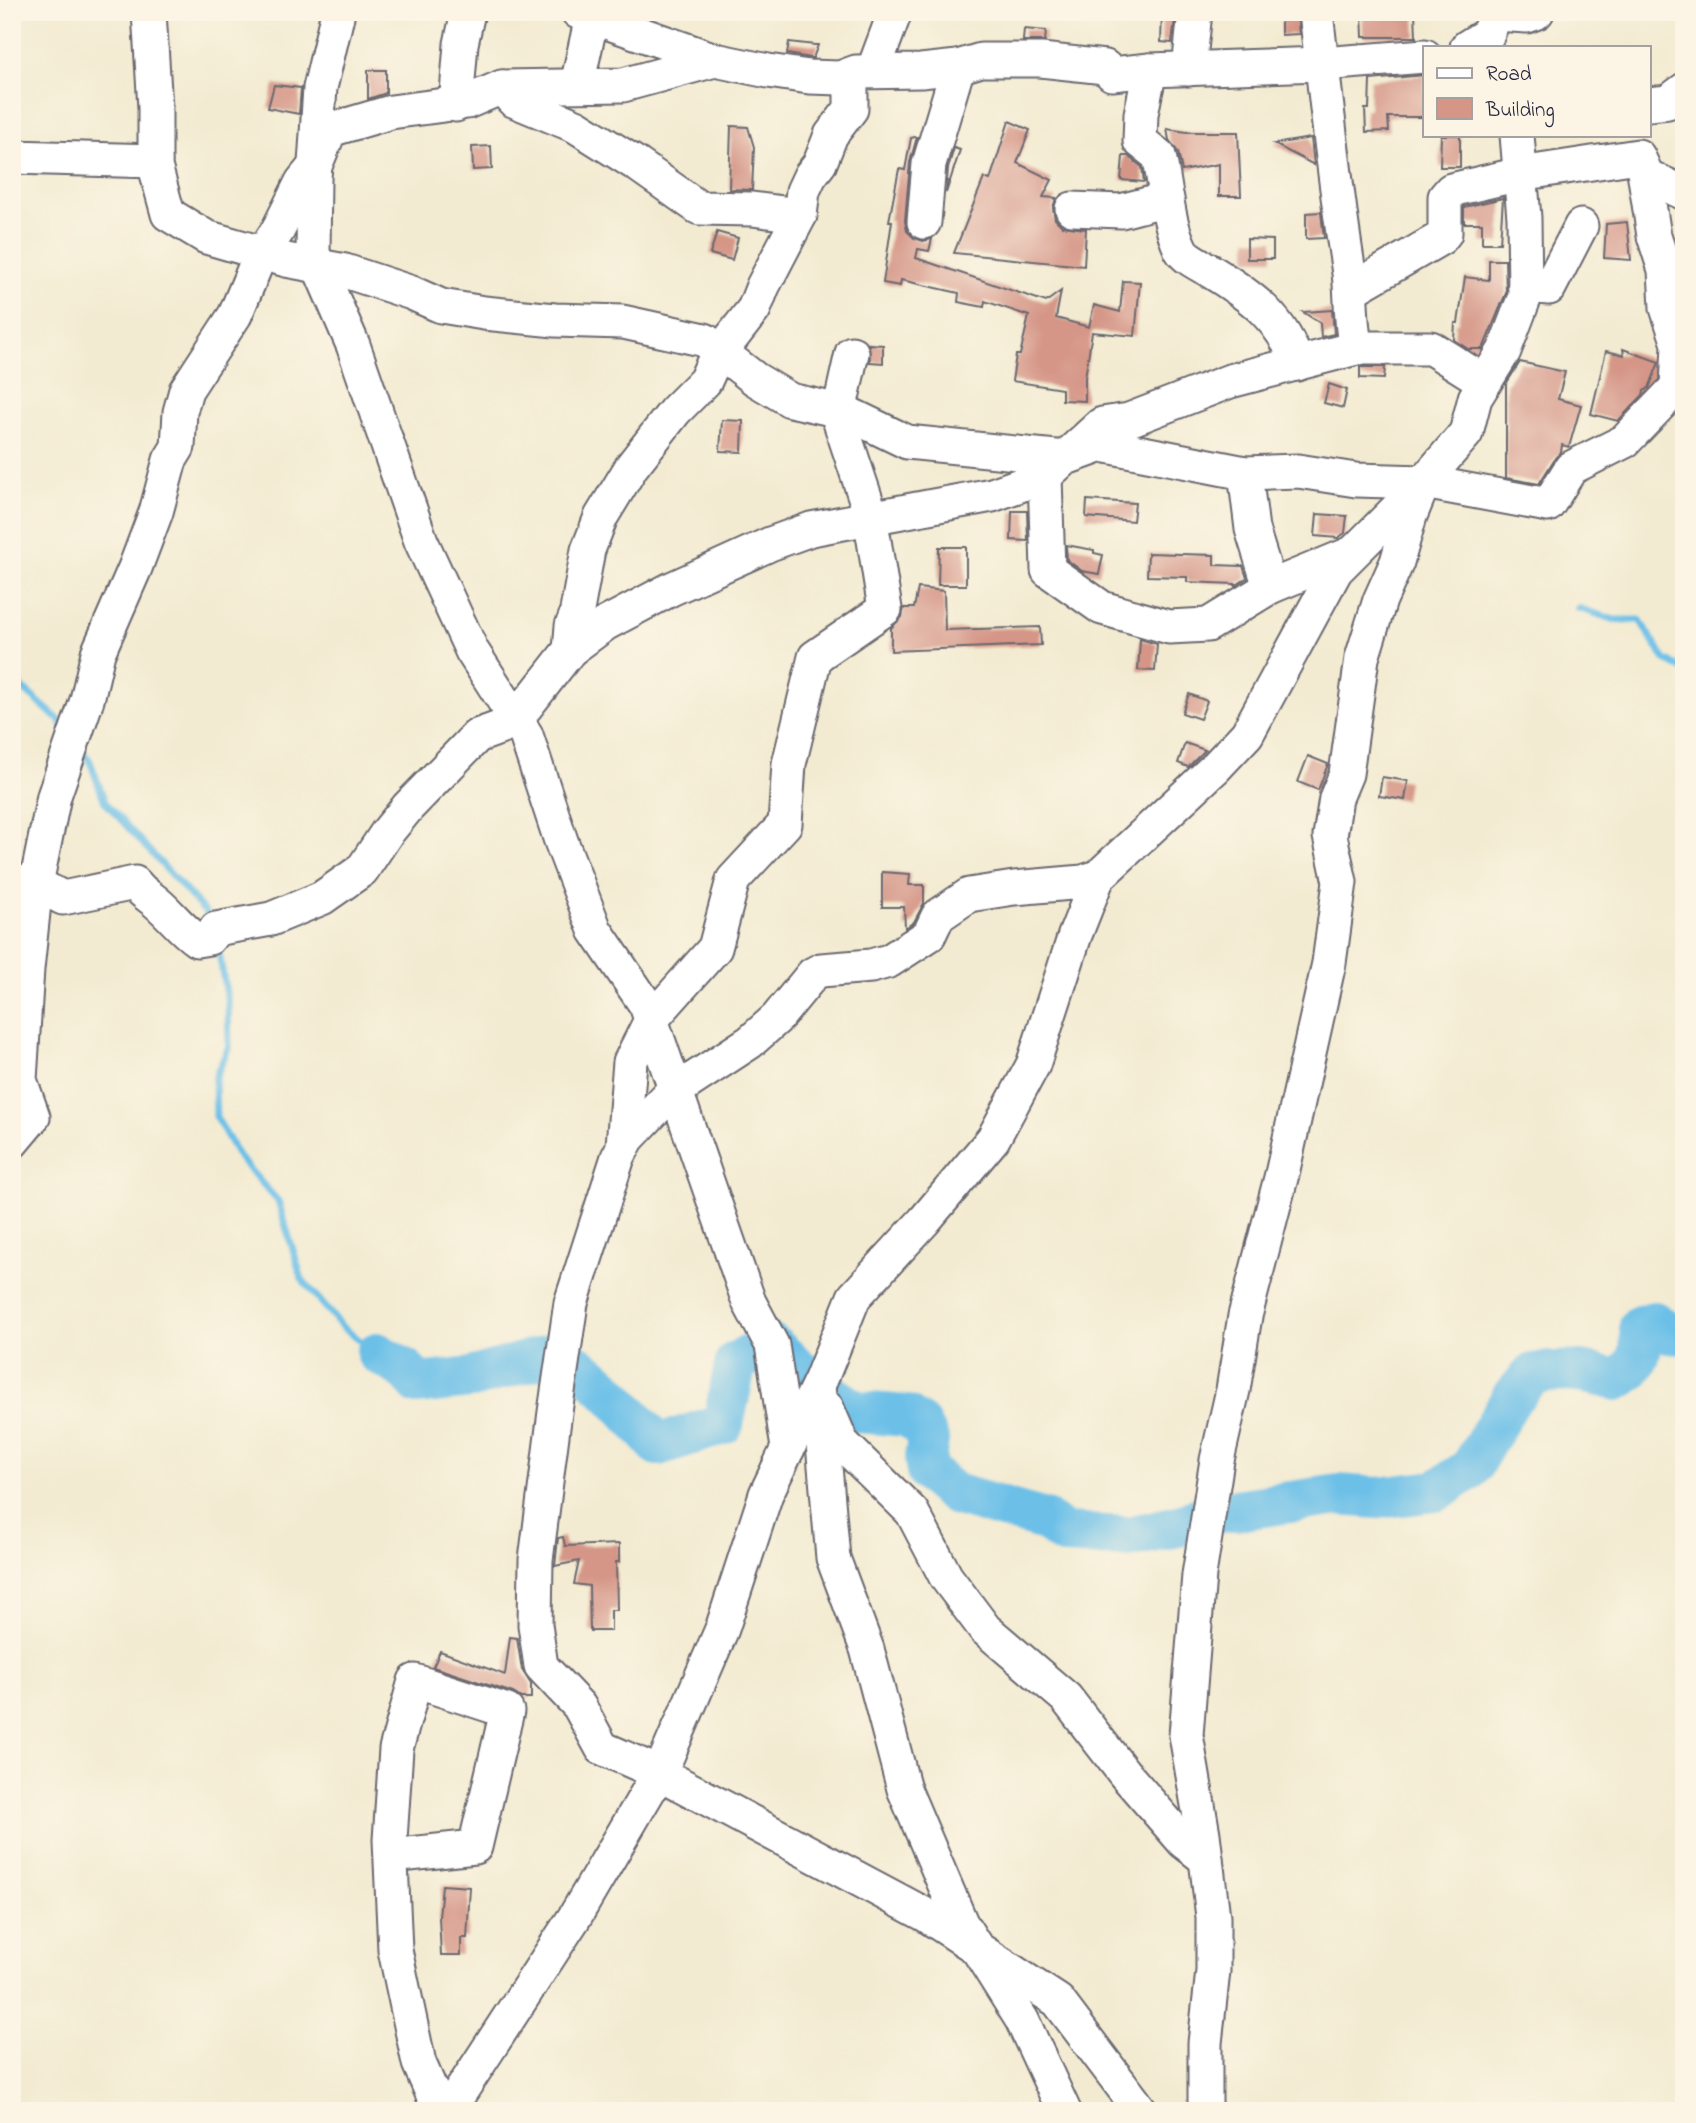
<svg xmlns="http://www.w3.org/2000/svg" width="1696" height="2123" font-family="'Indie Flower',sans-serif">
	<style>
		.lines { fill: none; stroke-linecap: round; stroke-linejoin: round }
		.stream { stroke: #6cc0e8; stroke-width: 7 }
		.river { stroke: #6cc0e8; stroke-width: 42 }
		.building { fill: #d59687 }
		.minor-casing { stroke: #6b6870; stroke-width: 37 }
		.minor { stroke: #fff; stroke-width: 33 }
	</style>
	<rect width="100%" height="100%" fill="#fcf5e5"/>
	<filter id="ink" filterUnits="userSpaceOnUse"><feTurbulence type="fractalNoise" baseFrequency=".0143" numOctaves="2"/><feDisplacementMap in="SourceGraphic" scale="14" xChannelSelector="R" yChannelSelector="G"/><feConvolveMatrix kernelMatrix="1 2 1 2 8 2 1 2 1" color-interpolation-filters="sRGB"/></filter>
	<filter id="wash" filterUnits="userSpaceOnUse"><feTurbulence type="fractalNoise" baseFrequency=".00686" numOctaves="4" result="noise"/><feDisplacementMap in="SourceGraphic" scale="28" xChannelSelector="R" yChannelSelector="G"/><feGaussianBlur stdDeviation="1.57" result="paint"/><feColorMatrix in="noise" values="0 0 0 0 0 0 0 0 0 0 0 0 0 0 0 0 0 1.4 0 .05"/><feComposite in="paint" operator="in"/></filter>
	<g filter="url(#wash)">
		<rect width="100%" height="100%" fill="#f3ebd1"/>
		<g class="lines">
			<!-- stream -->
			<g class="stream">
				<path d="M1578,608L1615,620H1640L1665,660L1684,669"/>
				<path d="M12,679L59,720L67,730"/>
				<path d="M80,748L90,761L105,802L208,915L211,924"/>
				<path d="M217,942L228,1003L229,1046L215,1078L216,1117L240,1159L278,1201L302,1279L342,1327L377,1353"/>
			</g>
			<!-- river -->
			<path class="river" d="M377,1353L406,1370L418,1384L471,1378L556,1353C597,1372 628,1412 658,1445L723,1424L736,1362L772,1345L818,1386L857,1412L907,1416L920,1425L928,1440L925,1458L927,1471L954,1494L1045,1520L1064,1534L1128,1537L1183,1525L1208,1514L1339,1495L1378,1498L1436,1491L1470,1469L1511,1399L1533,1374C1569,1369 1583,1371 1617,1380C1641,1365 1642,1354 1640,1326L1654,1322L1669,1333L1684,1334"/>
		</g>
		<g id="blocks">
			<!-- building -->
			<g class="building">
				<path d="M1162,12H1176L1172,43L1161,42Z"/>
				<path d="M1281,12H1297L1299,34L1281,35Z"/>
				<path d="M1362,12H1415L1416,37H1363Z"/>
				<path d="M1024,29L1046,31L1045,41H1023Z"/>
				<path d="M789,42L815,45H818L813,58H811L787,54Z"/>
				<path d="M368,70H386V93L368,99Z"/>
				<path d="M1425,75V117H1388L1389,131L1366,132L1365,109H1369L1370,80Z"/>
				<path d="M274,85L301,88L299,114L268,108Z"/>
				<path d="M1009,121L1030,130L1017,163L1052,180L1043,197L1056,198L1053,208L1055,219L1062,226L1086,229L1084,266L954,253L984,178L990,180Z"/>
				<path d="M731,126L748,127L754,147L752,190L729,189Z"/>
				<path d="M1167,129L1187,132H1238L1241,196H1219V164L1182,171L1178,152L1169,140Z"/>
				<path d="M1441,135H1460V167H1440Z"/>
				<path d="M915,137H917L910,162L905,221L907,231L914,238L923,241L932,239L929,251L918,249L916,258L1046,302L1061,291L1056,318L1089,327L1094,305L1120,312L1123,281L1140,282L1135,336L1092,332L1085,378V401L1062,400V389L1012,381L1016,355H1020L1029,316L985,301L984,307L958,302L959,293L901,280L900,286L883,283L892,221H889L899,169L905,170L911,138Z"/>
				<path d="M1311,138L1314,165L1274,144Z"/>
				<path d="M491,146L492,169L473,170L472,147Z"/>
				<path d="M954,148L960,150L946,193L948,168Z"/>
				<path d="M1123,156H1128L1142,167L1144,182L1121,180Z"/>
				<path d="M1503,198L1500,243H1482V223H1464V207Z"/>
				<path d="M1321,212L1324,238L1306,239V213Z"/>
				<path d="M1627,222L1631,260L1604,258L1606,224Z"/>
				<path d="M717,232L738,238L732,260L710,254Z"/>
				<path d="M1247,239L1273,240V259H1247Z"/>
				<path d="M1489,260H1505L1506,293L1483,349H1468L1454,340L1455,323H1458L1465,277L1489,280Z"/>
				<path d="M1332,310L1334,334L1321,337L1320,323L1303,312Z"/>
				<path d="M869,344L883,345V363L870,362Z"/>
				<path d="M1623,349L1659,362L1649,388L1644,391L1643,395L1618,421L1591,414L1606,351L1624,355Z"/>
				<path d="M1520,362L1565,372L1558,399L1581,405L1569,447L1562,445L1561,452L1555,458L1539,484L1506,478V384Z"/>
				<path d="M1360,367H1385L1384,379L1360,378Z"/>
				<path d="M1329,384L1347,390L1343,408L1324,403Z"/>
				<path d="M722,420L743,421L742,452L720,451Z"/>
				<path d="M1087,500L1135,503L1133,521L1086,517Z"/>
				<path d="M1012,511H1027L1028,541L1011,540Z"/>
				<path d="M1317,514L1347,516L1345,533L1338,538L1315,536Z"/>
				<path d="M1066,545L1094,550V553L1103,555L1099,574L1082,571L1067,560Z"/>
				<path d="M939,547H966V585H938Z"/>
				<path d="M1148,553L1214,555V565L1243,566L1247,578L1235,586V584L1187,582V577L1147,576Z"/>
				<path d="M918,588L944,591L945,630L1040,627L1041,645L891,651V628L902,617L904,608H914Z"/>
				<path d="M1140,639L1157,644L1155,671L1138,670Z"/>
				<path d="M1189,694L1207,701L1200,719L1182,713Z"/>
				<path d="M1185,743L1205,750L1188,767L1178,763Z"/>
				<path d="M1308,756L1328,764L1318,790L1298,782Z"/>
				<path d="M1382,777L1408,781L1405,800L1379,796Z"/>
				<path d="M882,872L910,874L909,885H924V903L914,922L905,928L904,907H882Z"/>
				<path d="M563,1537L565,1546L619,1544V1562H616L617,1610H611V1631H590L589,1586L574,1584L579,1561L555,1566L558,1538Z"/>
				<path d="M510,1637L517,1638L522,1670L531,1684V1698H521L513,1693L433,1667L440,1651L505,1675Z"/>
				<path d="M442,1885L470,1887L467,1938H461V1955H441L439,1917Z"/>
			</g>
		</g>
	</g>
	<g filter="url(#ink)">
		<use href="#blocks" fill-opacity="0" stroke="#6b6870" stroke-width="2"/>
		<g class="lines">
			<!-- minor casing -->
			<g class="minor-casing">
				<g id="minor">
					<path d="M149,12L155,108V166L168,214L206,237L286,260L345,271L412,293L441,306L484,313L555,320L623,322L705,340L755,379L790,400L845,412L907,442L1066,458L1102,445L1245,473L1298,471L1356,480L1424,482L1548,505L1571,468L1625,441L1677,387L1679,344L1667,308L1665,270L1654,236L1644,171"/>
					<path d="M338,12L320,88L314,179L313,253L353,345L421,541L472,651L526,735L561,841L595,930L646,1005L749,1302L772,1345L788,1448"/>
					<path d="M578,12L715,60"/>
					<path d="M1316,12C1326,100 1335,186 1349,273C1352,298 1350,324 1356,348"/>
					<path d="M1496,14L1527,16L1537,12"/>
					<path d="M1467,47L1488,34L1496,12"/>
					<path d="M1189,69L1195,12"/>
					<path d="M1150,70L1141,114L1140,141L1159,156C1166,186 1167,221 1181,250C1186,259 1203,266 1212,272C1251,296 1283,319 1297,364"/>
					<path d="M873,71L895,12"/>
					<path d="M577,85L593,12"/>
					<path d="M502,87L513,100L576,126L638,165L699,208L752,209L800,215"/>
					<path d="M1649,104L1668,102L1684,90"/>
					<path d="M456,105L461,44L468,12"/>
					<path d="M12,157L155,161"/>
					<path d="M1639,158L1647,176L1684,193"/>
					<path d="M1072,209L1121,211L1167,199"/>
					<path d="M924,222L929,164L958,67"/>
					<path d="M1525,286L1549,288L1581,226"/>
					<path d="M1351,290L1441,238L1445,233V197L1451,190L1520,174L1638,156"/>
					<path d="M1245,473L1252,529L1270,587"/>
					<path d="M1045,476L1048,570L1102,608L1169,627L1208,625L1270,587L1350,554"/>
					<path d="M570,650L572,626L576,616L588,550L601,517L632,466L675,411L705,381L715,359L754,309L763,286L800,215L803,191L810,176L820,163L831,135L851,109V76"/>
					<path d="M12,882L36,884L63,898L135,883C140,890 144,893 151,898C168,910 179,928 197,940L209,938L216,929L271,919L322,898L362,870L386,834L408,807L477,736L513,723L570,650L605,624L671,589L770,544L811,529L992,495L1045,476L1102,424L1129,420L1230,381L1356,348H1431L1485,382"/>
					<path d="M12,1142L33,1117L20,1080L27,969L36,884L54,796L87,700L98,653L135,568L156,512L170,460L178,447L180,412L186,390L235,315L258,260L278,230L302,182L315,166L330,130L391,112L467,102L502,87L623,85L715,60L768,71L809,77L840,78L856,72L921,71L958,67L981,60H1041L1105,67L1112,74L1150,70L1322,64L1425,56"/>
					<path d="M623,1145L630,1062L651,1020L715,948L733,880L785,824L789,764L815,657L885,609L869,509L838,416L852,353"/>
					<path d="M818,1386L833,1558L867,1649L904,1789L961,1923L1022,2020L1064,2111"/>
					<path d="M827,1408L842,1443L912,1512L946,1577L985,1629L1066,1698L1124,1773L1184,1842L1206,1859"/>
					<path d="M391,1856L475,1847L507,1711L415,1681L396,1749L390,1840L395,1950L419,2063L440,2111"/>
					<path d="M448,2111L574,1918L663,1766L722,1629L766,1494L821,1379L854,1297L924,1221L993,1139L1033,1065L1075,935L1098,877"/>
					<path d="M1141,2111L1058,2001L926,1915L659,1773L602,1748L579,1706L541,1666L535,1625L536,1560L555,1412L571,1303L618,1157L628,1138L669,1095L750,1042L777,1018L813,974L821,970L871,966L889,961L929,935L938,916L969,895L1014,888L1083,882L1098,877L1215,768L1247,734L1336,570L1424,482L1466,433L1475,398L1504,351L1525,296L1524,218L1517,135"/>
					<path d="M1205,2111V2043L1213,1971V1917L1203,1834L1186,1735L1199,1575L1217,1460L1233,1390L1245,1316L1282,1174L1329,963L1340,882L1330,836L1336,798L1346,774L1362,658L1380,600L1397,562L1410,516L1419,494"/>
				</g>
			</g>
			<!-- minor -->
			<use href="#minor" class="minor"/>
		</g>
	</g>
	<!-- margin -->
	<rect width="1696" height="2123" fill="none" stroke="#fcf5e5" stroke-width="42"/>
	<!-- legend -->
	<rect x="1423" y="46" width="228" height="91" fill="#fcf5e5" stroke="#a5a1a1" stroke-width="2"/>
	<rect x="1437" y="68" width="35" height="10" fill="#ffffff" stroke="#a5a1a1" stroke-width="2"/>
	<text x="1486" y="80" font-size="21" fill="#22223b">Road</text>
	<rect x="1437" y="98" width="35" height="21" fill="#d59687" stroke="#a5a1a1" stroke-width="2"/>
	<text x="1486" y="116" font-size="21" fill="#22223b">Building</text>
</svg>
